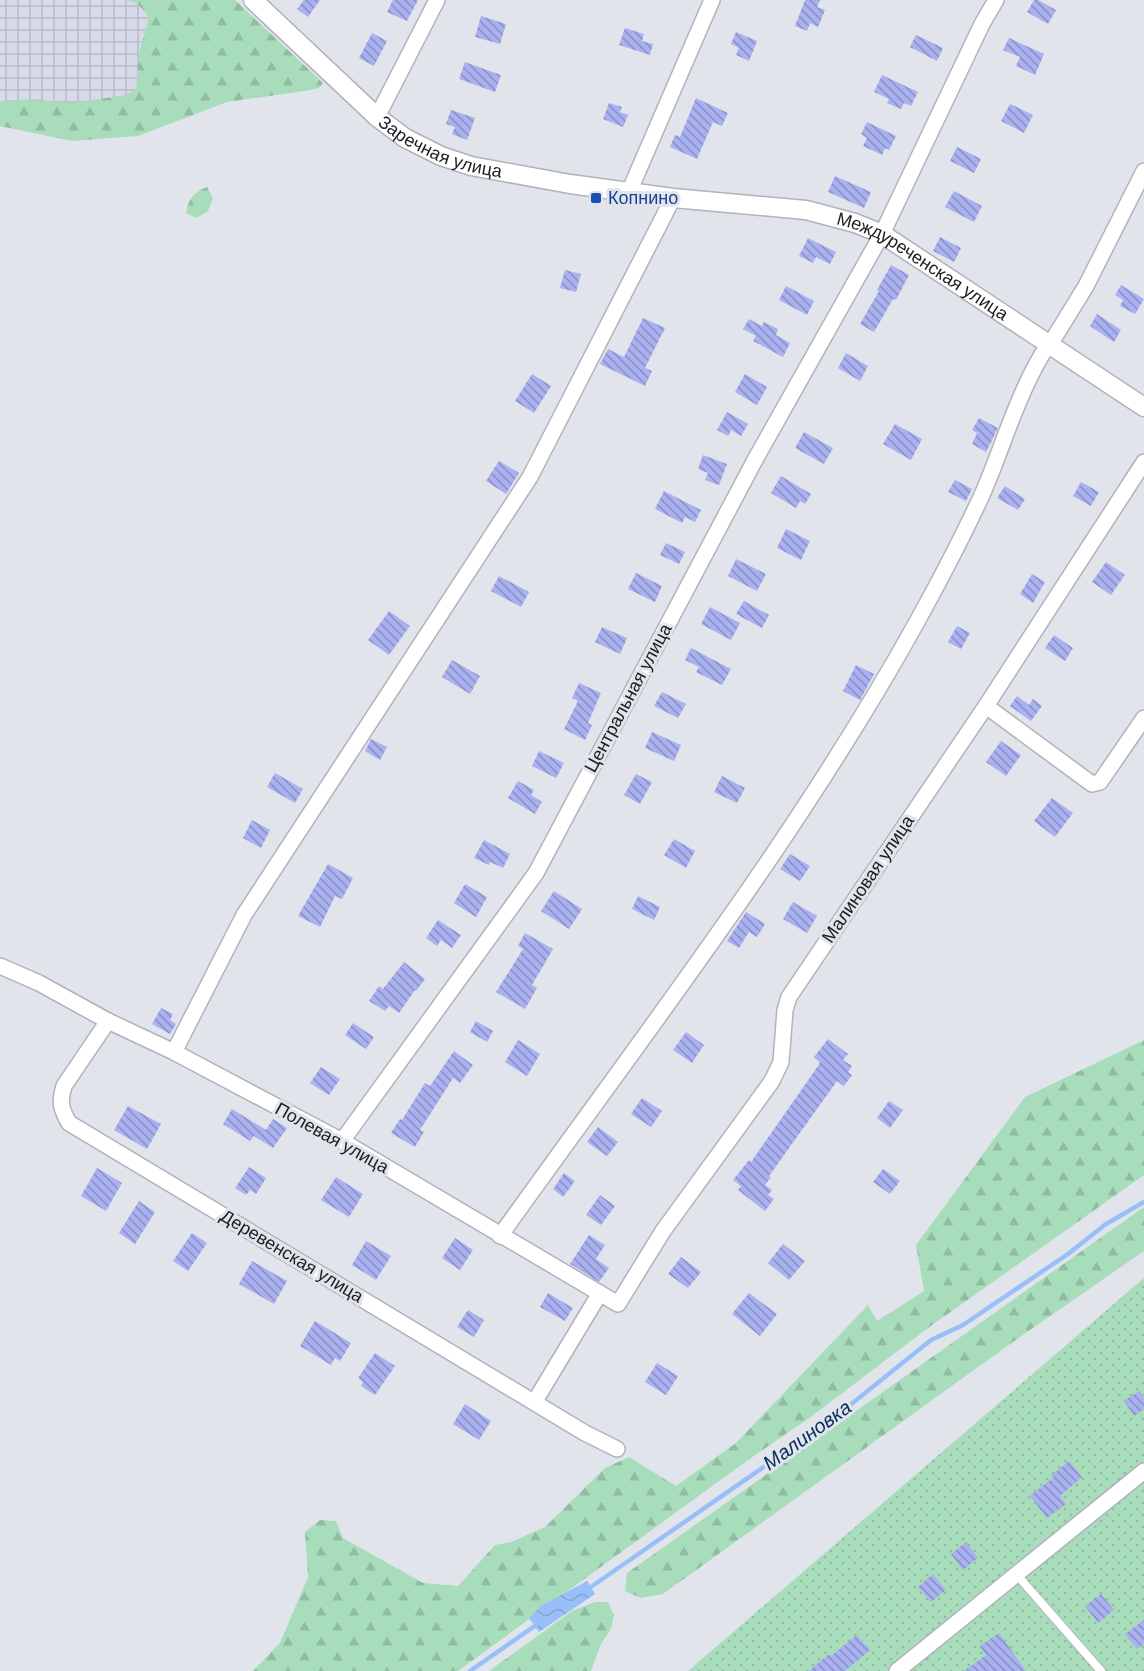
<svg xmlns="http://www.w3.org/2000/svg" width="1144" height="1671" font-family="'DM Sans',sans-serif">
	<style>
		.industrial { fill: url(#industrial-grid) }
		.green { fill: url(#green-dots) }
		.forest { fill: url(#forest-firs) }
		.water { fill: url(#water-waves) }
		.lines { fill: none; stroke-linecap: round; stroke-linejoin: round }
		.stream { stroke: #98bff7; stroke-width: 4.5 }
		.building { fill: url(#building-back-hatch) }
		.service-casing { stroke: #b1b2bb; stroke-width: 10 }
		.minor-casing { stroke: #b1b2bb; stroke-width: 18 }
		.tertiary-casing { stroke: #b1b2bb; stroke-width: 21 }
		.service { stroke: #fff; stroke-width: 8 }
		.minor { stroke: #fff; stroke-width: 15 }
		.tertiary { stroke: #fff; stroke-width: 18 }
		.transit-dot { fill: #1a4fb4; stroke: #e2e4ec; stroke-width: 2 }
		.labels { text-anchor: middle; stroke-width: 6; stroke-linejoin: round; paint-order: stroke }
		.street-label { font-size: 18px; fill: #1d1d20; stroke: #e2e4ec }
		.transit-label { font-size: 18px; fill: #164399; stroke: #e2e4ec; text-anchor: start }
		.water-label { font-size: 20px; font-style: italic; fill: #0a2f60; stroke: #e2e4ec }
	</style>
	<defs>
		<pattern id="industrial-grid" width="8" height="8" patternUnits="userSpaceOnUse" patternTransform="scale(1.5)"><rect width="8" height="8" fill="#d8daea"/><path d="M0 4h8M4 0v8" fill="none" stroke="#b9bbc8"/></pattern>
		<pattern id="green-dots" width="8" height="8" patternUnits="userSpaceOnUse" patternTransform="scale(1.5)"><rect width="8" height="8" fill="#a8ddbc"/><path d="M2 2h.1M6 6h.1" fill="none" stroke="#90bda1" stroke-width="1.8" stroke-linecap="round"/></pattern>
		<pattern id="forest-firs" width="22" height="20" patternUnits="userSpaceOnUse" patternTransform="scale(1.5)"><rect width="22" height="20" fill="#a8ddbc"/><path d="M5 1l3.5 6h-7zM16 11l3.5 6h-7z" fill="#90bda1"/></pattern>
		<pattern id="water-waves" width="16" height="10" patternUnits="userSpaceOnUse" patternTransform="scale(1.5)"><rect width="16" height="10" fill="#98bff7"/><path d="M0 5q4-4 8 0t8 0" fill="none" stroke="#83a4d3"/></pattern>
		<pattern id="building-back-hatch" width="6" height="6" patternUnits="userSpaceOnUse" patternTransform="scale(1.5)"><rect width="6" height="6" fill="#a9b1f0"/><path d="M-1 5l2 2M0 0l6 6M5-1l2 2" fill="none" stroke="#898fc2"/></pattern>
	</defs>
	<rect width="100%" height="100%" fill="#e2e4ec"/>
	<!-- industrial -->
	<path class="industrial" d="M0,0H192L151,130L0,114Z"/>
	<!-- green -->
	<path class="green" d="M1144,1278V1671H688Z"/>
	<!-- forest -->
	<g class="forest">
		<path d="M127,0H235L323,83L319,88L311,90L227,102L138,136L72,141L0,126V101L30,99L72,103L126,95L136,89L139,54L149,17L138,4Z"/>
		<path d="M207,187L213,198L208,211L196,218L186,213C188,199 194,192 207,187Z"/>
		<path d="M1144,1040V1175L928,1328L812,1416L748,1460L458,1671H253L280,1643L308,1577L305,1532L320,1520L336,1521L343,1538L423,1583L458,1586L495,1545L511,1542L545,1527L605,1468L629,1457L676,1486L736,1443L868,1305L877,1321L924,1291L916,1245L1025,1097Z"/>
		<path d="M1144,1207V1251L1010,1344L663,1594L641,1598L625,1591L627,1573Z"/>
		<path d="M595,1602H608L614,1615L611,1629L601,1644L591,1671H489L572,1611Z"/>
	</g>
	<!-- water -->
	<path class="water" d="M587,1581L595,1594L539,1632L529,1618L541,1606Z"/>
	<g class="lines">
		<!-- stream -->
		<g class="stream">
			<path d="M588,1589L834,1418L931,1340L963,1325L1068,1254L1106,1224L1144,1202"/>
			<path d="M470,1671L539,1623"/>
		</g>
	</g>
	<!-- building -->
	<g class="building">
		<path d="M304,0H320L308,17L297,9Z"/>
		<path d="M393,0H418L407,21L387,12Z"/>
		<path d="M805,0H820L817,7L825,10L818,27L810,23L807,31L795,26Z"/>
		<path d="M1034,0H1038L1056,10L1048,24L1027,12Z"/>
		<path d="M481,16L506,24L500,44L475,37Z"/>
		<path d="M625,28L644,34L642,41L653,44L650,55L619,45Z"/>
		<path d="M736,32L757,41L749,61L736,55L739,48L731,44Z"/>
		<path d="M372,33L387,41L374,66L359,58Z"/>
		<path d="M916,35L943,48L937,61L910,47Z"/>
		<path d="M1009,38L1044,54L1035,75L1016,66L1020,57L1003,50Z"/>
		<path d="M465,62L501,75L495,92L459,79Z"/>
		<path d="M882,75L918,92L911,106L904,103L901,109L887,103L889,99L874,92Z"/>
		<path d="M696,98L728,113L722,126L713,122L697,159L670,147L675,135L680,137Z"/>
		<path d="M609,103L622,107L620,112L628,115L623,127L603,119Z"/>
		<path d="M1010,104L1033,115L1024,133L1001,121Z"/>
		<path d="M451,110L475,118L467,140L452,134L455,127L446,124Z"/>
		<path d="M867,122L896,136L889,150L885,148L882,155L863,146L867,138L861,134Z"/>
		<path d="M957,147L981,159L974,173L950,161Z"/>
		<path d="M835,176L871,192L864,208L828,192Z"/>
		<path d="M954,191L982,206L974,222L945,207Z"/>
		<path d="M940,237L961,248L954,262L933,251Z"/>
		<path d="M808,238L836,252L830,264L816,257L813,263L799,256Z"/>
		<path d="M891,265L909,275L896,300L893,299L874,332L860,324L879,291L877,290Z"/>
		<path d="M565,270L581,274L576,292L560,288Z"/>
		<path d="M1121,285L1144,299L1135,314L1120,306L1123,300L1115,295Z"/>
		<path d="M786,286L814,301L807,315L779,300Z"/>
		<path d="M1097,314L1121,330L1114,342L1090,326Z"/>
		<path d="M643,318L665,328L645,368L652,371L645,386L600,364L608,349L624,357Z"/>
		<path d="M749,319L762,326L764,322L778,329L776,335L790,343L783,357L753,341L756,336L743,329Z"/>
		<path d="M846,353L868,366L860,381L838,368Z"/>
		<path d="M532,374L551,386L534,413L515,401Z"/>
		<path d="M745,374L767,387L757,405L735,392Z"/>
		<path d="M727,412L748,424L741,436L731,430L728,436L717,430Z"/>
		<path d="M979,418L998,428L986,452L972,444L977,433L972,430Z"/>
		<path d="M895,424L922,439L911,460L883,444Z"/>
		<path d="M804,432L833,448L824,464L795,448Z"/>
		<path d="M703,455L727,464L719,485L705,480L708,473L698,469Z"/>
		<path d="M499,461L519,473L506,494L486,481Z"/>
		<path d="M781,476L811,494L805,504L800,501L796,508L771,493Z"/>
		<path d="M955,480L972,489L966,501L948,492Z"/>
		<path d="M1081,482L1099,492L1091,506L1073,496Z"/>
		<path d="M1005,486L1025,499L1018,510L997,498Z"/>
		<path d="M664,491L701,510L695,522L685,517L682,523L655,509Z"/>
		<path d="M786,529L810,541L801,560L777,548Z"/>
		<path d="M666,543L685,552L679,564L660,555Z"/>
		<path d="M736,559L766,574L757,591L728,576Z"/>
		<path d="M1106,562L1125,575L1111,595L1092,582Z"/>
		<path d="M636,573L662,586L655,602L628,589Z"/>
		<path d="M1032,574L1045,582L1033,603L1020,594Z"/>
		<path d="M499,576L529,592L521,607L491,591Z"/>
		<path d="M744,601L769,615L762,628L736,614Z"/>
		<path d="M710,607L740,623L731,640L701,624Z"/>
		<path d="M389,611L410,626L389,655L368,640Z"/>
		<path d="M957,626L970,633L961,649L948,642Z"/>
		<path d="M602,627L627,638L620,654L595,642Z"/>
		<path d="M1054,635L1073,648L1065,661L1045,648Z"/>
		<path d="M691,648L731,669L722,685L696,672L699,667L685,660Z"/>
		<path d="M452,660L480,676L470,694L442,677Z"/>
		<path d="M856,665L874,674L860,700L843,691Z"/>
		<path d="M579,683L601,693L588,723L592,725L585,740L564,729L578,701L572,698Z"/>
		<path d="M662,692L686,704L678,718L654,706Z"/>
		<path d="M1017,696L1029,705L1033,699L1042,706L1031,721L1010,706Z"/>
		<path d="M652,732L681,745L674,761L645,748Z"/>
		<path d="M371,739L387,747L380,760L365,751Z"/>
		<path d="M1001,741L1021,755L1006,776L986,762Z"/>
		<path d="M539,751L564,763L556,778L532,766Z"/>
		<path d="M275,773L303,789L295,803L267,787Z"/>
		<path d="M636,774L652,782L640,804L624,795Z"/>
		<path d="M722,776L745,788L737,803L714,792Z"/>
		<path d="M518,781L534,790L531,795L542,802L535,814L508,798Z"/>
		<path d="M1052,798L1073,813L1055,837L1034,821Z"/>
		<path d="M252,820L270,830L261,848L243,838Z"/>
		<path d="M674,839L695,851L686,868L664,855Z"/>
		<path d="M484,840L510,854L503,868L490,862L489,865L474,858Z"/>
		<path d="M790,854L810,866L800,881L780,869Z"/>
		<path d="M328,864L353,878L342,899L335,896L320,927L298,916Z"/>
		<path d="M465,884L487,897L476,917L454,903Z"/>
		<path d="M554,891L582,909L569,929L541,911Z"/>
		<path d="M638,896L660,907L654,920L632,909Z"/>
		<path d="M793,902L817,916L807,933L783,919Z"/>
		<path d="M746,912L765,924L757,937L749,932L739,948L727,941Z"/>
		<path d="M438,920L461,935L452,948L441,940L437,946L426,938Z"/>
		<path d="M525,933L553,949L532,985L537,988L525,1009L496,992L523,949L518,946Z"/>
		<path d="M404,962L425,979L416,991L415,990L399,1013L389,1006L385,1011L369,1001L379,986L383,989Z"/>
		<path d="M161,1008L173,1014L170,1020L176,1024L170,1034L152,1024Z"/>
		<path d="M476,1021L493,1031L487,1042L470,1032Z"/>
		<path d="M353,1023L374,1037L366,1049L345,1035Z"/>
		<path d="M686,1032L704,1045L692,1063L673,1050Z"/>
		<path d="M828,1039L848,1054L843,1060L852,1066L848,1072L852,1075L844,1086L837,1081L769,1176L771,1177L765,1185L772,1190L768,1195L774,1199L765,1211L738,1190L741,1186L733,1180L749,1160L751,1162L818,1066L820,1062L814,1057Z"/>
		<path d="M518,1040L540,1054L527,1076L505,1062Z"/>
		<path d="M454,1051L473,1065L460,1083L453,1078L420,1130L424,1132L415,1147L391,1133L400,1119L402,1120L425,1083L430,1086Z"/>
		<path d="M321,1067L340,1079L329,1095L310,1083Z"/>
		<path d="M642,1098L662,1111L651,1127L631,1114Z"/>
		<path d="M889,1101L903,1110L890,1128L877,1118Z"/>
		<path d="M128,1106L161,1124L147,1149L114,1130Z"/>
		<path d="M232,1109L266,1130L273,1119L287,1128L273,1148L254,1136L250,1141L223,1124Z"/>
		<path d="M598,1127L618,1142L607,1156L587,1142Z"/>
		<path d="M249,1167L266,1178L256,1194L250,1190L246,1195L235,1188Z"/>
		<path d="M97,1168L122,1183L106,1211L81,1196Z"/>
		<path d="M883,1169L900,1181L890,1194L873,1182Z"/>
		<path d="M564,1173L575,1181L563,1197L553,1189Z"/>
		<path d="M336,1177L363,1194L349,1217L321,1200Z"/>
		<path d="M600,1195L615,1206L601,1225L586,1215Z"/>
		<path d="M139,1201L155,1212L135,1244L119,1233Z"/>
		<path d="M192,1233L207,1243L188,1271L173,1261Z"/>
		<path d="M589,1235L605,1245L596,1259L609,1268L599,1282L570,1264Z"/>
		<path d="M455,1238L473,1250L460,1270L442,1258Z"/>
		<path d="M366,1241L391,1256L376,1280L352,1265Z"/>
		<path d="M783,1244L805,1261L789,1280L768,1263Z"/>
		<path d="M681,1257L701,1272L688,1288L668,1274Z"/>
		<path d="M252,1261L287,1281L274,1304L239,1284Z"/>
		<path d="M548,1293L573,1308L565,1321L540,1307Z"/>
		<path d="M749,1293L777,1314L760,1336L732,1314Z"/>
		<path d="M468,1310L484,1320L474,1337L457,1327Z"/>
		<path d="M315,1321L351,1343L340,1361L335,1358L331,1365L300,1346Z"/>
		<path d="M375,1353L395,1366L375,1395L361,1386L363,1382L358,1378Z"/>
		<path d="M657,1363L678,1376L666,1395L645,1382Z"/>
		<path d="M1139,1391L1144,1398V1409L1134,1416L1124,1401Z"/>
		<path d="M465,1404L491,1421L479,1440L453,1424Z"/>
		<path d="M1069,1461L1082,1477L1060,1496L1066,1504L1047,1518L1030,1496L1054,1477L1052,1475Z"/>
		<path d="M966,1542L978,1558L963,1570L951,1554Z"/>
		<path d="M933,1574L946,1590L931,1602L918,1587Z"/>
		<path d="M1101,1594L1114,1610L1098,1623L1085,1606Z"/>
		<path d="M1144,1620V1644L1137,1649L1125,1634Z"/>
		<path d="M999,1633L1026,1671H964L986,1655L980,1646Z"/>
		<path d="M857,1635L870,1650L845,1671H809L829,1654L831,1656Z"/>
	</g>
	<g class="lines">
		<!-- service casing -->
		<g class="service-casing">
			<path id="service" d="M1016,1574L1101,1671"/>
		</g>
		<!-- minor casing -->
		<g class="minor-casing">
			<g id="minor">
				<path d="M377,117L437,0"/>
				<path d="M629,192L712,0"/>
				<path d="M986,706L1092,784L1100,782L1144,718"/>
				<path d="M0,966L39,983L108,1021L174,1052L342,1141L618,1304L663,1231L772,1081L781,1062L785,1010L789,997L986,706L1144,462"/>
				<path d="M108,1021L64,1086C59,1102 61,1109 69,1123L585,1433L617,1449"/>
				<path d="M174,1052L244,915L530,477L673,198"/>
				<path d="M342,1141L536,873L756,458L882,234L982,24L996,0"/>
				<path d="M500,1236C644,1034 798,837 918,620C940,580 962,538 981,497C1000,455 1012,410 1034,369C1040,358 1045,347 1054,338L1086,286L1144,171"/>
				<path d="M535,1401L600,1293"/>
				<path d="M897,1671L1144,1471"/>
			</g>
		</g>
		<!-- tertiary casing -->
		<g class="tertiary-casing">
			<g id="tertiary">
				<path id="s1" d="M253,0L377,117L405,138L441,156L471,166L570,184L673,198L806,210L855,223L882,234L1144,407"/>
			</g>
		</g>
		<!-- service -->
		<use href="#service" class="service"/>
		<!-- minor -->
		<use href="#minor" class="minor"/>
		<!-- tertiary -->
		<use href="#tertiary" class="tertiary"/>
	</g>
	<!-- markers -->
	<rect class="transit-dot" x="590" y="192" width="12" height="12" rx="3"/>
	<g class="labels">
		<!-- street labels -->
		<g class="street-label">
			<text dy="6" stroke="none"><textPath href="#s1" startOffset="242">Заречная улица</textPath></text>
			<text dy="6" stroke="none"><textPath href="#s1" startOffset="746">Междуреченская улица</textPath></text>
			<text transform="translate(628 698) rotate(-62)" y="6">Центральная улица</text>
			<text transform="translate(868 879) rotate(-56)" y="6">Малиновая улица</text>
			<text transform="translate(332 1138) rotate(29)" y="6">Полевая улица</text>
			<text transform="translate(292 1256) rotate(31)" y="6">Деревенская улица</text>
		</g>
		<!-- transit labels -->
		<g class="transit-label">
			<text x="608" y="204">Копнино</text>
		</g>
		<!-- water labels -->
		<g class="water-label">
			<text transform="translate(807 1435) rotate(-36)" y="7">Малиновка</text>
		</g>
	</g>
</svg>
